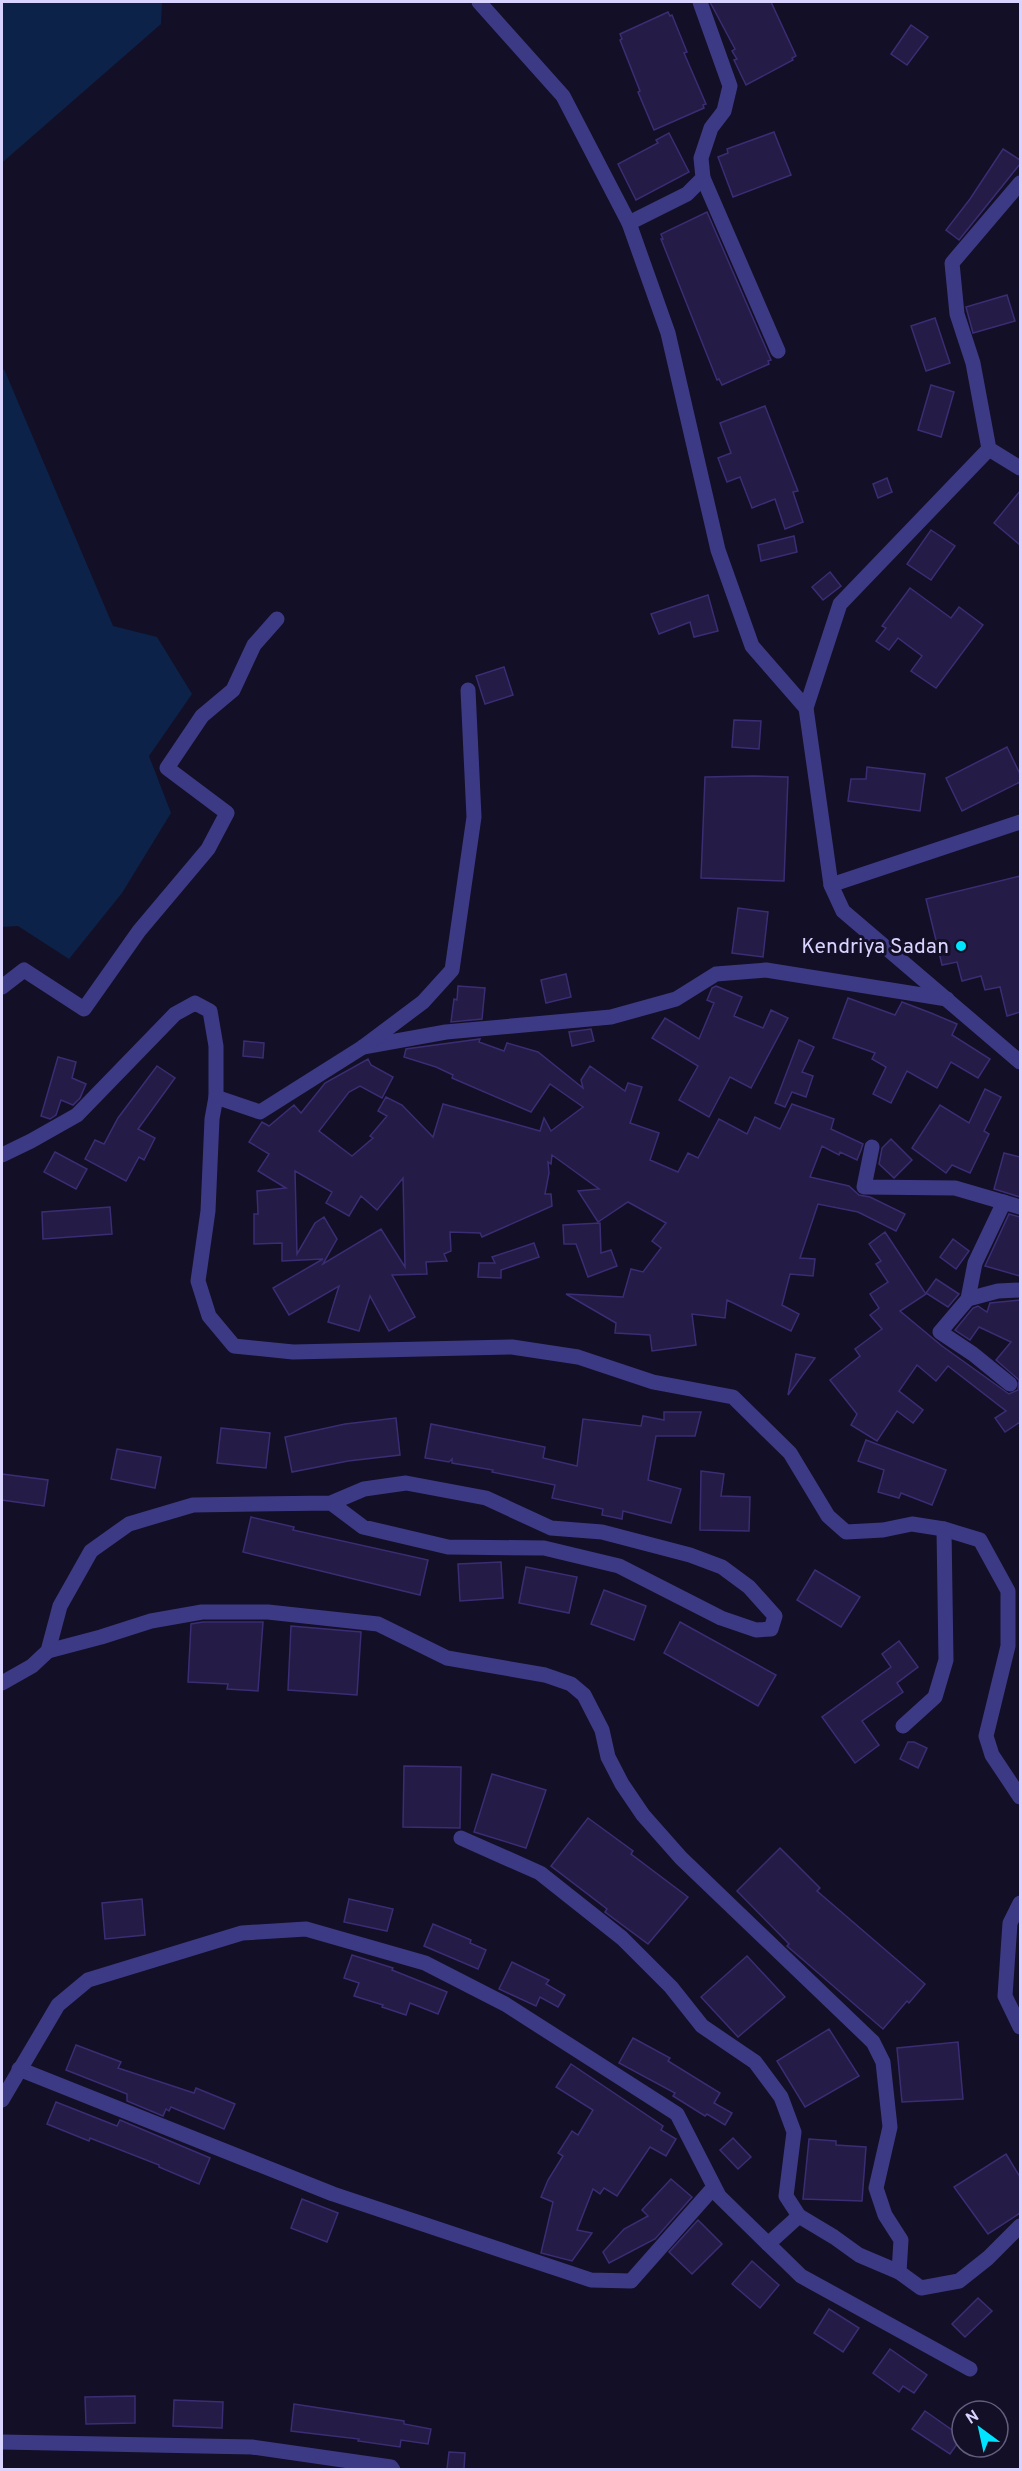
<svg xmlns="http://www.w3.org/2000/svg" width="1022" height="2471" font-family="Overpass,sans-serif">
	<style>
		.water { fill: #0c2248 }
		.building { fill: #241b47; stroke: #3b2d73; stroke-width: 1.5; fill-rule: evenodd }
		.lines { fill: none; stroke-linecap: round; stroke-linejoin: round }
		.minor { stroke: #3d3a85; stroke-width: 15 }
		.poi-dot { fill: #00e5ff; stroke: #130f26; stroke-width: 2 }
		.labels { text-anchor: middle; stroke-width: 6; stroke-linejoin: round; paint-order: stroke }
		.poi-label { font-size: 21px; fill: #d9d4ff; stroke: #130f26; text-anchor: end }
	</style>
	<rect width="100%" height="100%" fill="#130f26"/>
	<!-- water -->
	<g class="water">
		<path d="M2,2H162L161,24L4,161H2Z"/>
		<path d="M4,369L113,626L157,637L192,694L149,756L171,813L122,893L69,959L18,926L2,927V371Z"/>
	</g>
	<!-- building -->
	<g class="building">
		<path d="M710,2H771L796,56L792,58L793,60L746,85L734,60L737,59L732,51L735,49Z"/>
		<path d="M668,12L670,16L672,15L687,52L684,53L706,104L703,105L704,108L654,130L638,92L640,91L620,40L622,39L620,34Z"/>
		<path d="M911,25L928,37L907,65L891,54Z"/>
		<path d="M774,132L791,175L733,197L718,157L728,153L727,149Z"/>
		<path d="M669,133L689,172L636,200L618,164L658,143L656,140Z"/>
		<path d="M1003,149L1020,160V164L959,240L946,230L970,199Z"/>
		<path d="M707,212L771,360L768,361L769,364L722,385L719,379L717,380L661,239H663L661,234Z"/>
		<path d="M1007,295L1015,321L973,333L966,307Z"/>
		<path d="M935,318L950,363L926,371L911,326Z"/>
		<path d="M931,385L954,392L941,437L918,430Z"/>
		<path d="M765,406L798,491L793,492L803,522L785,529L775,499L752,508L740,477L727,482L718,458L731,453L720,423Z"/>
		<path d="M887,478L892,492L878,498L873,484Z"/>
		<path d="M1020,491V545L994,523Z"/>
		<path d="M931,530L955,546L931,580L907,564Z"/>
		<path d="M794,536L797,552L761,561L758,545Z"/>
		<path d="M830,572L841,586L823,600L812,587Z"/>
		<path d="M910,588L951,618L959,607L983,625L936,688L911,671L922,656L898,638L889,650L876,641L886,628L882,626Z"/>
		<path d="M708,595L718,631L694,637L690,622L659,634L651,614Z"/>
		<path d="M504,667L513,695L485,704L476,676Z"/>
		<path d="M734,720L761,721L759,749L732,747Z"/>
		<path d="M1007,747L1020,774V782L962,811L946,778Z"/>
		<path d="M867,767L925,774L920,811L848,801L851,779H866Z"/>
		<path d="M753,776L788,777L784,881L701,878L705,777Z"/>
		<path d="M1020,876V1012L1007,1016L1000,987L985,990L981,976L962,981L957,962L942,965L926,899Z"/>
		<path d="M738,908L768,912L763,957L732,953Z"/>
		<path d="M566,974L571,997L546,1003L541,980Z"/>
		<path d="M458,986L485,988L482,1019L451,1022L454,999L457,1000Z"/>
		<path d="M716,986L742,997L734,1016L763,1028L771,1010L788,1018L751,1088L730,1077L709,1117L679,1100L698,1066L652,1038L665,1018L699,1039L714,1003L707,1000L712,988Z"/>
		<path d="M848,998L895,1015L902,1002L931,1013L957,1024L952,1035L990,1059L978,1078L951,1062L937,1088L907,1071L891,1103L873,1094L886,1067L872,1059L875,1053L833,1038Z"/>
		<path d="M591,1029L594,1041L572,1046L569,1032Z"/>
		<path d="M480,1039L479,1042L504,1051L507,1043L538,1052L583,1088L581,1080L590,1066L625,1091L628,1083L642,1087L630,1123L659,1133L650,1160L678,1172L688,1153L698,1158L719,1119L747,1134L755,1117L780,1129L792,1104L834,1119L831,1129L863,1144L861,1150L857,1160L840,1152L839,1155L822,1146L810,1177L849,1186L859,1195L870,1197L905,1214L896,1231L858,1212L818,1204L800,1258L815,1259L813,1276L790,1274L782,1305L799,1314L791,1331L727,1300L725,1318L692,1314L696,1345L652,1351L650,1335L615,1333L616,1323L566,1294L623,1297L631,1269L643,1272L661,1248L652,1241L666,1223L628,1202L598,1222L578,1191L599,1189L552,1155L551,1164L548,1162L549,1173L545,1194H551L552,1206L482,1237L480,1233L450,1232L451,1251L444,1254L447,1261L426,1262L427,1274L392,1275L415,1317L389,1331L370,1296L359,1331L328,1322L339,1286L289,1315L273,1288L323,1259L282,1261V1243L254,1244V1214H258L257,1191L286,1188L258,1171L269,1154L249,1142L262,1122L269,1126L294,1105L301,1113L325,1083L368,1059L371,1065L393,1077L382,1098L360,1086L349,1092L319,1131L352,1156L373,1138L370,1136L387,1116L378,1111L386,1097L402,1105L433,1137L443,1104L540,1131L544,1118L551,1131L583,1107L550,1084L531,1112L452,1078L453,1075L436,1067L404,1057L406,1049ZM295,1171L332,1192L326,1203L349,1216L361,1196L377,1210L403,1178L405,1267L381,1229L323,1264L337,1239L324,1217L315,1223L297,1254Z"/>
		<path d="M799,1040L814,1047L802,1072L813,1076L806,1097L792,1092L785,1107L775,1103Z"/>
		<path d="M244,1041L264,1043L263,1058L243,1056Z"/>
		<path d="M58,1057L76,1062L72,1078L86,1084L80,1098L73,1105L61,1100L56,1115L50,1119L41,1116Z"/>
		<path d="M157,1066L175,1078L138,1129L155,1138L144,1160L139,1157L126,1181L85,1159L95,1140L104,1144L118,1118Z"/>
		<path d="M985,1089L1001,1097L984,1131L989,1134L970,1173L952,1165L946,1173L912,1148L940,1105L969,1123Z"/>
		<path d="M891,1139L912,1160L894,1178L879,1164L882,1148Z"/>
		<path d="M55,1152L87,1169L76,1189L44,1172Z"/>
		<path d="M1004,1153L1020,1157V1197L994,1189Z"/>
		<path d="M110,1207L112,1234L43,1239L42,1212Z"/>
		<path d="M1009,1214L1020,1217V1276L985,1266Z"/>
		<path d="M600,1223L601,1253L611,1250L617,1266L588,1277L576,1244H564L563,1225Z"/>
		<path d="M885,1232L926,1294L900,1311L942,1346L1009,1394L1018,1390L1019,1380L996,1360L1011,1342L979,1327L970,1340L955,1330L973,1308L978,1306L987,1312L990,1303L1020,1300V1422L1005,1432L995,1418L1006,1411L948,1366L936,1381L917,1365L899,1391L923,1410L913,1423L897,1411L877,1441L851,1425L857,1414L830,1380L860,1356L855,1349L882,1329L870,1315L879,1308L870,1294L888,1282L876,1264L881,1261L869,1244Z"/>
		<path d="M953,1239L969,1251L956,1269L940,1257Z"/>
		<path d="M534,1243L539,1257L501,1270V1278L478,1277L479,1263H495L492,1257Z"/>
		<path d="M936,1279L959,1294L948,1307L926,1293Z"/>
		<path d="M796,1354L815,1358L788,1395Z"/>
		<path d="M664,1412H701L695,1436H656L648,1480L681,1489L671,1523L623,1511L622,1519L602,1515L603,1509L552,1498L555,1485L492,1472L493,1470L452,1463V1459L449,1462L425,1458L431,1424L545,1447L543,1458L577,1466L583,1419L641,1426L643,1416L664,1420Z"/>
		<path d="M396,1418L400,1455L348,1461L292,1472L285,1437L345,1424Z"/>
		<path d="M221,1428L270,1433L266,1468L217,1463Z"/>
		<path d="M866,1440L946,1470L932,1505L901,1493L899,1498L878,1492L884,1470L858,1461Z"/>
		<path d="M117,1449L161,1457L155,1488L111,1479Z"/>
		<path d="M701,1471L724,1474L721,1496L750,1497L749,1531L700,1530Z"/>
		<path d="M2,1474L48,1480L44,1506L2,1500Z"/>
		<path d="M251,1517L294,1527L293,1530L428,1560L420,1595L243,1552Z"/>
		<path d="M501,1562L503,1598L460,1601L458,1564Z"/>
		<path d="M526,1567L577,1577L569,1613L519,1603Z"/>
		<path d="M815,1570L860,1597L841,1627L797,1600Z"/>
		<path d="M604,1590L646,1606L634,1640L591,1624Z"/>
		<path d="M203,1622H263L258,1691L227,1689L228,1684L188,1682L191,1624Z"/>
		<path d="M680,1622L776,1675L758,1706L664,1653Z"/>
		<path d="M291,1626L361,1632L357,1695L288,1690Z"/>
		<path d="M899,1641L918,1667L897,1683L903,1692L862,1721L879,1745L855,1763L822,1717L891,1667L882,1654Z"/>
		<path d="M908,1742H914L927,1748L918,1768L900,1759Z"/>
		<path d="M404,1766L461,1767L460,1828L403,1827Z"/>
		<path d="M492,1774L546,1790L526,1848L474,1832Z"/>
		<path d="M588,1818L633,1851L631,1854L688,1897L648,1944L605,1912L607,1909L551,1866Z"/>
		<path d="M780,1848L820,1888L817,1891L925,1984L909,2003L907,2001L883,2029L787,1946L789,1944L737,1891Z"/>
		<path d="M142,1899L145,1935L105,1939L102,1903Z"/>
		<path d="M349,1899L393,1909L387,1931L344,1922Z"/>
		<path d="M433,1924L471,1940L470,1943L486,1950L478,1969L424,1946Z"/>
		<path d="M352,1955L393,1968L392,1970L447,1992L438,2014L410,2003L406,2015L382,2007L383,2005L354,1996L359,1983L344,1978Z"/>
		<path d="M747,1956L785,1997L738,2037L701,1997Z"/>
		<path d="M512,1962L549,1980L546,1984L565,1995L558,2007L540,1997L536,2006L499,1989Z"/>
		<path d="M829,2029L859,2076L805,2107L777,2061Z"/>
		<path d="M633,2038L670,2058L668,2061L720,2093L714,2103L732,2113L725,2125L707,2114L705,2116L673,2096L675,2093L619,2063Z"/>
		<path d="M958,2042L963,2099L902,2102L897,2048Z"/>
		<path d="M76,2045L121,2062L118,2068L194,2093L196,2088L235,2104L224,2129L171,2107L169,2111L166,2109L163,2116L127,2101V2094L66,2070Z"/>
		<path d="M571,2064L663,2126L661,2130L676,2139L666,2156L650,2147L617,2196L604,2188L600,2194L593,2189L577,2230L592,2233L572,2261L541,2253L553,2202L541,2197L548,2180L563,2156L558,2153L572,2131L578,2135L593,2110L556,2087Z"/>
		<path d="M56,2102L117,2126L120,2120L210,2158L199,2184L159,2167V2165L90,2138L89,2141L47,2124Z"/>
		<path d="M733,2138L751,2157L738,2169L720,2150Z"/>
		<path d="M809,2139L836,2141V2145L866,2147L862,2201L803,2199Z"/>
		<path d="M1006,2154L1020,2177V2213L988,2234L954,2187Z"/>
		<path d="M671,2179L692,2197L655,2239L609,2263L603,2252L624,2229L648,2216L642,2210Z"/>
		<path d="M302,2199L338,2213L327,2242L291,2228Z"/>
		<path d="M698,2220L722,2244L692,2274L669,2252Z"/>
		<path d="M752,2261L779,2285L760,2308L732,2284Z"/>
		<path d="M978,2298L992,2311L965,2337L952,2324Z"/>
		<path d="M829,2309L859,2328L843,2352L814,2333Z"/>
		<path d="M890,2349L927,2375L914,2393L903,2386L899,2392L873,2373Z"/>
		<path d="M135,2396V2423L86,2424L85,2397Z"/>
		<path d="M174,2400L223,2402L222,2428L173,2426Z"/>
		<path d="M294,2404L404,2421V2424L431,2429L428,2444L401,2440L400,2447L358,2441L359,2439L291,2431Z"/>
		<path d="M925,2411L962,2437L950,2454L912,2429Z"/>
		<path d="M449,2452L465,2453L464,2469H447Z"/>
	</g>
	<g class="lines">
		<!-- minor -->
		<g class="minor">
			<path d="M479,2L563,96L629,223L668,333L718,550L752,646L806,708"/>
			<path d="M703,178L778,351"/>
			<path d="M1020,183L952,263L957,314L973,363L989,449L1020,468"/>
			<path d="M629,223L687,194L703,178L701,158L711,128L724,111L730,86L700,2"/>
			<path d="M989,449L840,604L806,708L831,885L843,911L1020,1062"/>
			<path d="M831,885L1020,822"/>
			<path d="M2,987L24,970L84,1009L139,931L208,849L227,813L167,768L202,716L233,690L254,645L277,619"/>
			<path d="M363,1047L446,1032L611,1017L676,999L716,974L766,970L947,999"/>
			<path d="M216,1097L260,1112L363,1047L423,1002L452,970L474,817L468,690"/>
			<path d="M872,1147L864,1187L955,1188L1020,1207"/>
			<path d="M2,1155L31,1141L77,1115L175,1014L195,1003L210,1011L216,1046V1097L212,1119L208,1211L198,1281L209,1316L234,1346L293,1352L512,1347L578,1357L653,1382L733,1397L790,1453L828,1516L846,1532L883,1530L912,1524L944,1529L980,1540L1008,1591V1646L986,1736L992,1755L1020,1797"/>
			<path d="M968,1299L975,1263L1004,1202"/>
			<path d="M1010,1384L973,1354L940,1332L968,1299L998,1291L1020,1290"/>
			<path d="M48,1651L101,1637L151,1621L202,1612H268L378,1624L447,1658L545,1675L571,1684L584,1695L602,1730L608,1757L622,1784L643,1815L681,1858L873,2042L883,2062L890,2127L876,2188L885,2215L901,2240L899,2272L921,2288L959,2281L988,2258L1020,2226"/>
			<path d="M2,1683L32,1666L48,1651L60,1606L91,1551L129,1524L193,1505L331,1503L364,1489L406,1483L486,1498L551,1528L602,1532L690,1555L722,1567L749,1587L775,1616L771,1629L756,1630L721,1618L619,1566L544,1548L448,1547L363,1527L331,1503"/>
			<path d="M903,1726L935,1697L946,1660L944,1529"/>
			<path d="M461,1838L540,1873L622,1938L671,1987L702,2026L755,2062L781,2097L794,2132L786,2196L799,2216L834,2237L859,2255L899,2272"/>
			<path d="M1020,1903L1010,1923L1005,1996L1020,2027"/>
			<path d="M19,2069L333,2194L591,2280L631,2281L714,2187"/>
			<path d="M2,2100L58,2005L88,1980L242,1933L306,1929L425,1963L505,2004L677,2114L719,2196L801,2276L970,2369"/>
			<path d="M768,2244L799,2216"/>
			<path d="M2,2442L252,2447L391,2467L393,2470"/>
		</g>
	</g>
	<!-- markers -->
	<circle class="poi-dot" cx="961" cy="946" r="6"/>
	<g class="labels">
		<!-- poi labels -->
		<g class="poi-label">
			<text x="949" y="953">Kendriya Sadan</text>
		</g>
	</g>
	<!-- border -->
	<rect width="1022" height="2471" fill="none" stroke="#d9d4ff" stroke-width="6"/>
	<!-- north arrow -->
	<g transform="translate(980 2429) rotate(327)"><circle r="28" fill="#130f26" stroke="#625e7d" stroke-width="1.5"/>
	<path d="M0-4.5L10 22L0 15L-10 22Z" fill="#00e5ff"/>
	<text y="-9" font-size="16" font-weight="bold" text-anchor="middle" fill="#d9d4ff">N</text>
	</g>
</svg>
